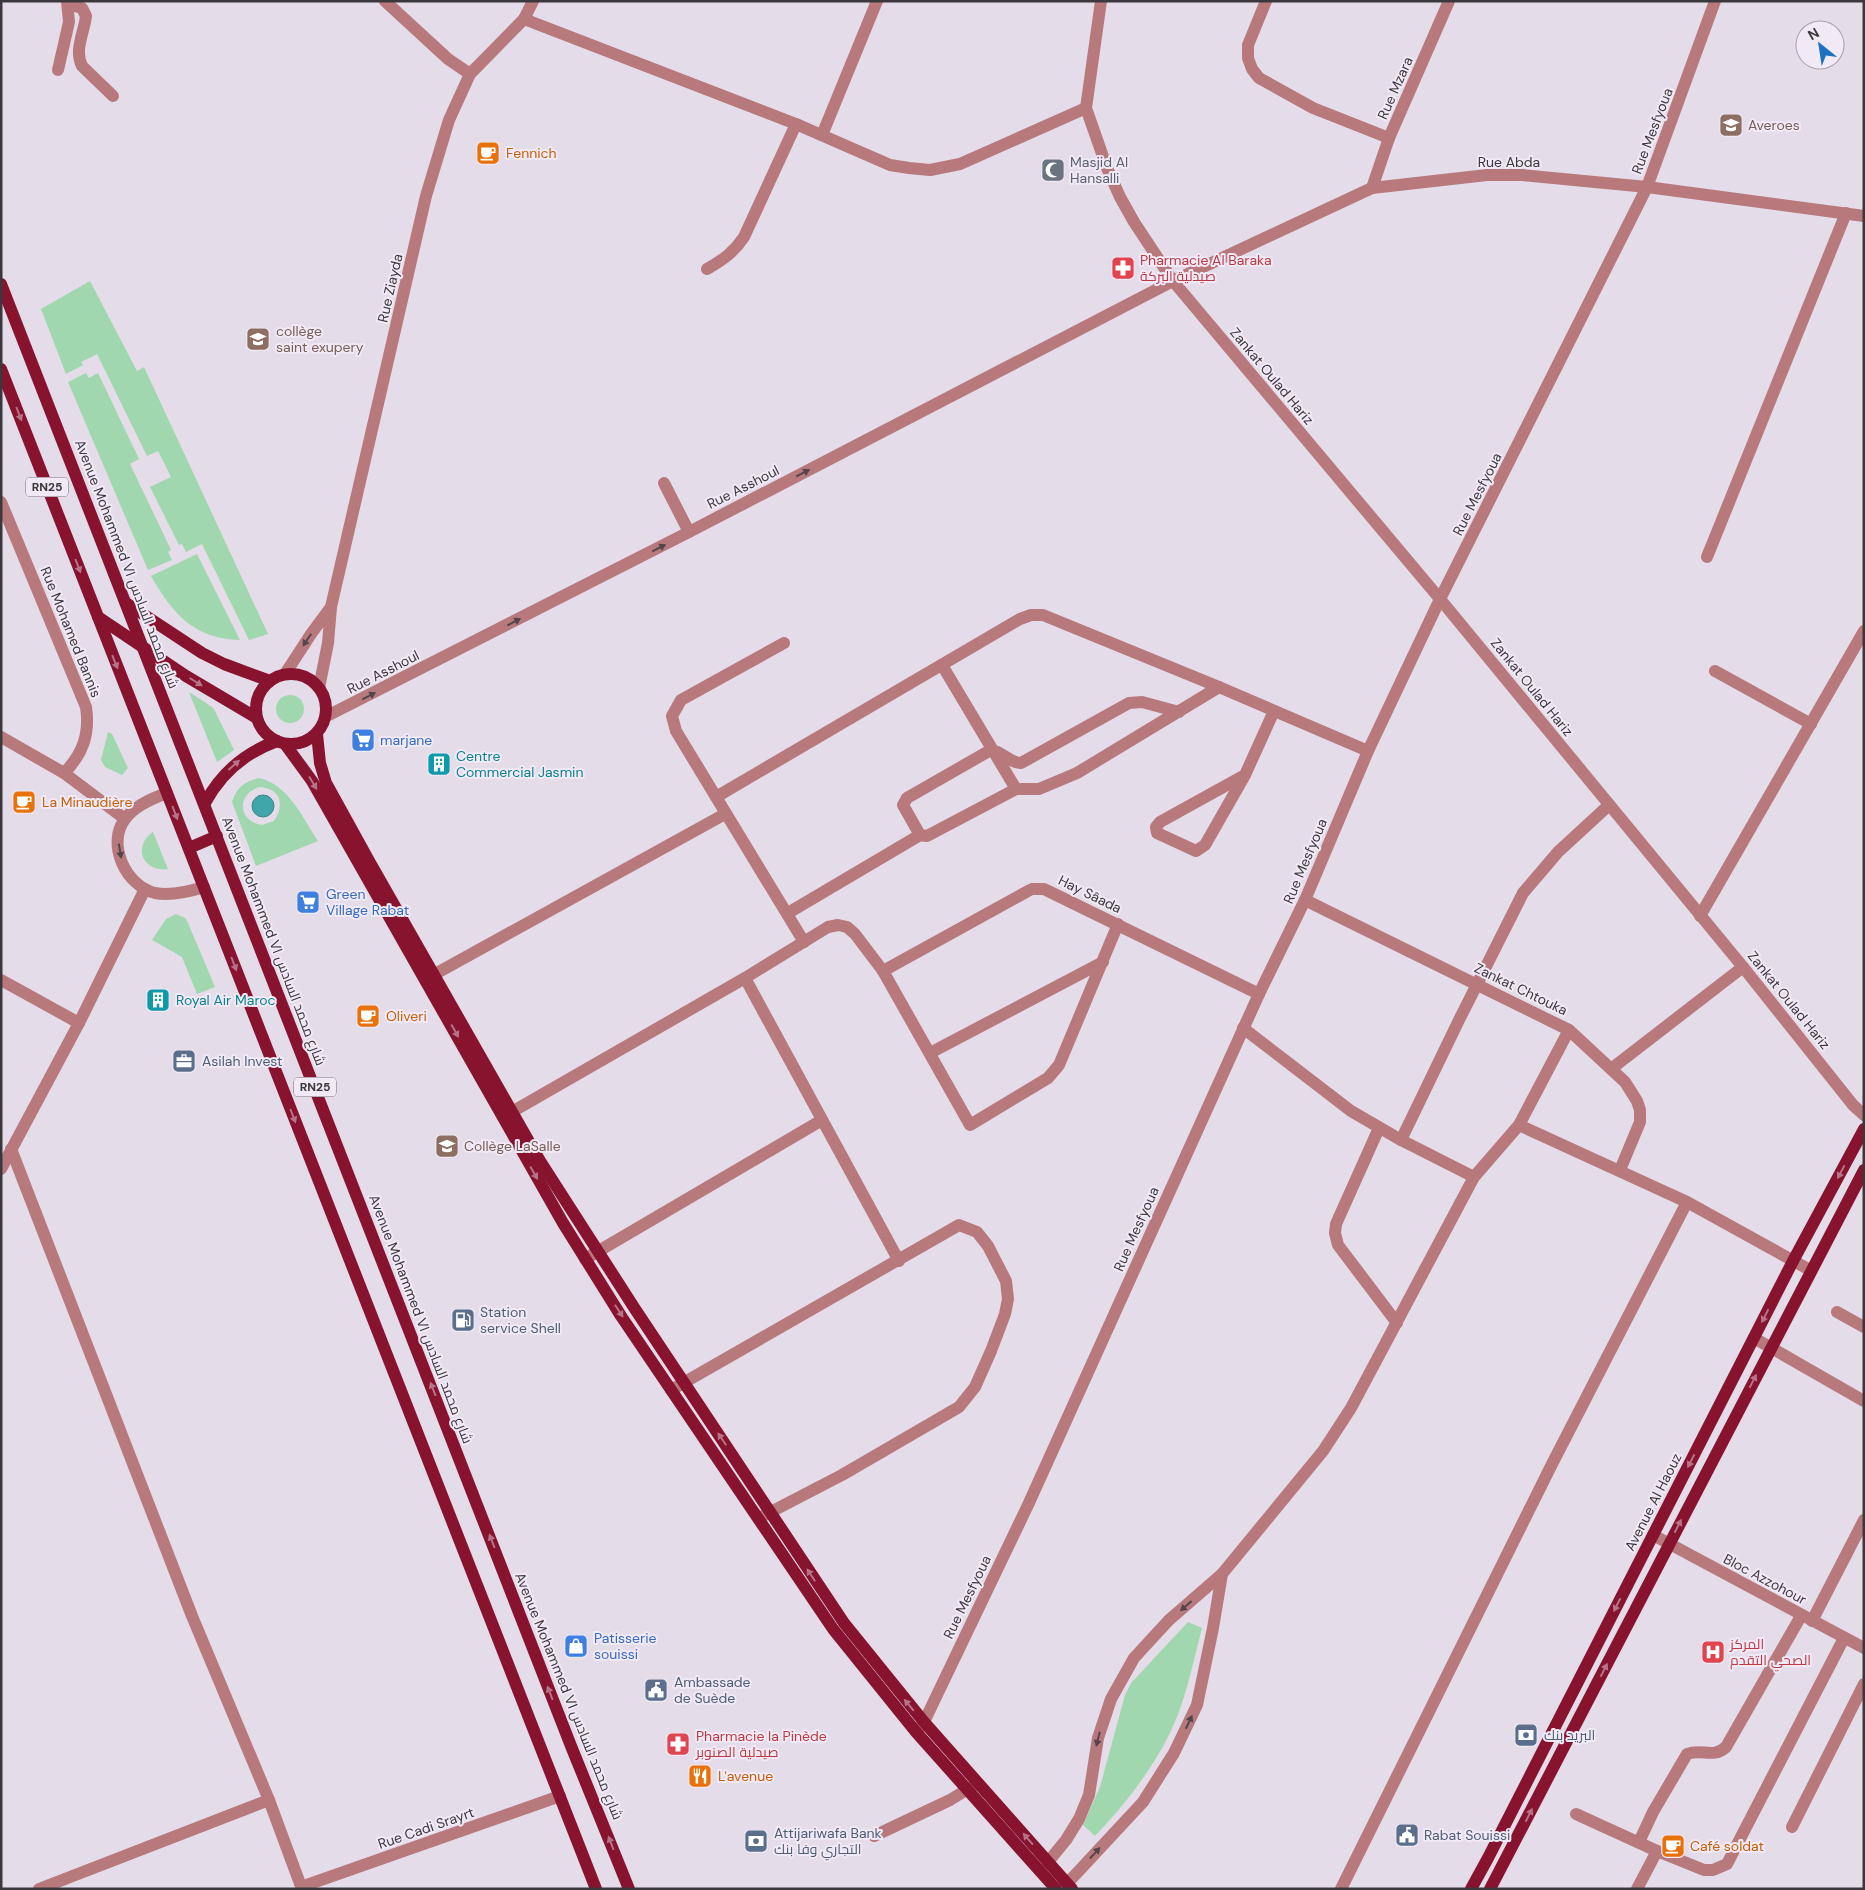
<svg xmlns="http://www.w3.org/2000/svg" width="1865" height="1890" font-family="'DM Sans',Cairo,sans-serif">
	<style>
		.green { fill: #a0d7af; fill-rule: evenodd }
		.water { fill: #41a6aa; stroke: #3f8589 }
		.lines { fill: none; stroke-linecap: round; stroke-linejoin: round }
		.minor { stroke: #b8797d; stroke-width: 12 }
		.major { stroke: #88132f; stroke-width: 12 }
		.oneway { fill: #b77389 }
		.oneway2 { fill: #54454a }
		.labels { text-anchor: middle; stroke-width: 4; stroke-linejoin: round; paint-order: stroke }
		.shield { fill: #f1e9f6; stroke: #726d74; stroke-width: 1 }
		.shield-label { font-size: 12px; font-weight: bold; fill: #3b383d }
		.street-label { font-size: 14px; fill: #3b383d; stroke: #f1e9f6 }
		.education-label { font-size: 14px; fill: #785e54; stroke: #f1e9f6; text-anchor: start }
		.food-label { font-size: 14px; fill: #c56008; stroke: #f1e9f6; text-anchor: start }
		.worship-label { font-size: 14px; fill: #5b616d; stroke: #f1e9f6; text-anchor: start }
		.health-label { font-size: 14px; fill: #be3a42; stroke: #f1e9f6; text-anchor: start }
		.shop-label { font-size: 14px; fill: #366cbe; stroke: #f1e9f6; text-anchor: start }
		.culture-label { font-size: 14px; fill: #0d838f; stroke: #f1e9f6; text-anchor: start }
		.service-label { font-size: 14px; fill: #4e5e75; stroke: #f1e9f6; text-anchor: start }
	</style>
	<rect width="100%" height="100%" fill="#e4dce9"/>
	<!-- green -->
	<g class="green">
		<path d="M90,281L137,371L144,367L268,634L249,640L202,544L186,552L182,544L179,545L150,487L171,477L158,451L147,456L97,354L81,362L83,365L66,374L41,309Z"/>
		<path d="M86,373L89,378L98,373L139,459L130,464L171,550L168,552L172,560L148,570L68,382Z"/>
		<path d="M197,554L240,640C194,639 173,614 151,576Z"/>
		<path d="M189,692L209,705L214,709L234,750L217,762Z"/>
		<circle cx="290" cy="709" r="14"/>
		<path d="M108,732L112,734L128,768L122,775L105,767L101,760Z"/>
		<path d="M259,778C289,785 302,817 318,841L256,866L232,802C236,788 245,781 259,778ZM259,787C281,788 285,805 274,821L262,825C238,821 236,795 259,787Z"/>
		<path d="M153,832L168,869C143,873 132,846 153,832Z"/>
		<path d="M176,914L185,918L188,923L215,987L197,994L182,957L152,940L166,919Z"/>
		<path d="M1188,1622L1202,1628C1195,1655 1189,1683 1180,1709C1162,1758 1130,1799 1095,1836L1083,1825L1100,1787L1125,1695L1131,1683Z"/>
	</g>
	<!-- water -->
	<circle class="water" cx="263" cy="806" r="11"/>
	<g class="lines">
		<!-- minor -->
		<g class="minor">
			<path d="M385,1L448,59L470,74"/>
			<path d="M1101,1L1086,108L1107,168L1120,197L1134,222L1173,281L1440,599L1743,967L1853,1105L1864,1115"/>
			<path d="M1266,1L1248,45V58L1252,69L1259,78L1313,108L1389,138"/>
			<path d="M68,4L82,8L86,16C84,33 74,50 82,66L113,96"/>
			<path d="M524,19L796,124L890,165L909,168L930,170L960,164L1086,108"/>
			<path d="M58,70L69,22L67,1"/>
			<path d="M822,135L877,1"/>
			<path d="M1372,188L1389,138L1449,1"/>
			<path d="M707,269C723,260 734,252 744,237L796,124"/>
			<path d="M664,483L689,532"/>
			<path d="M1,502L86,707C90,734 83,754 64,773"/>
			<path d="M1707,557L1846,213"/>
			<path d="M784,643L681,700L672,716L676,731L804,942"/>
			<path d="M942,665L1016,789"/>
			<path d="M1715,671L1811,724"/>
			<path d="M285,674L311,634L331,607"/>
			<path d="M319,688L328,643L331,607L426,196L449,120L470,74L524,19L533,1"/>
			<path d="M1179,712L1142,702L1129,703L1021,763C1008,763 1001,749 989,751L907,798L903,805L920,835L927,836L1016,789H1039L1077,773L1219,687"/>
			<path d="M325,717L689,532L1173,281L1372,188L1487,175H1522L1647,187L1864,216"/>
			<path d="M1,737L64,773L125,819"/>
			<path d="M1245,775L1160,822L1156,827L1157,833L1196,851L1205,845L1245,775L1274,711"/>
			<path d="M167,793C153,798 134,806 125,819C106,844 126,886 155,893C171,896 188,892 204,887"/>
			<path d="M716,797L1020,619L1031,615H1043L1219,687L1368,751"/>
			<path d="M1305,900L1569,1030L1625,1082L1637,1101L1640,1110V1122L1620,1170"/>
			<path d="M788,913L920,835"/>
			<path d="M1700,916L1864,631"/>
			<path d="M883,971L1028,891L1032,889H1044L1259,994"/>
			<path d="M745,978L899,1261"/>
			<path d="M426,979L725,814"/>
			<path d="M1,980L79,1023"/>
			<path d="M1243,1028L1351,1111L1401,1140L1474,1177"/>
			<path d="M930,1053L1103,962"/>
			<path d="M1611,1069L1743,967"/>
			<path d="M503,1117L745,978L828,927L838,925L847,927L855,934L883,971L970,1125L1048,1078L1059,1065L1118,924"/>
			<path d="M1519,1125L1687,1202L1810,1270"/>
			<path d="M1379,1128L1336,1224L1335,1233L1338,1245L1397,1323"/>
			<path d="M1401,1140L1459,1020L1523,893L1558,852L1609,805"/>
			<path d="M11,1149L192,1616L269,1800L302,1889"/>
			<path d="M1,1169L79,1023L145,889"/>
			<path d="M585,1259L822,1120"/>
			<path d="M1837,1312L1864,1327"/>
			<path d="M1754,1338L1864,1401"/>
			<path d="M671,1390L959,1225L977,1232L988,1246L1006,1281L1008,1299L1005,1314L991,1351L975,1387L959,1407L842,1475L761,1517"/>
			<path d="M1653,1535L1864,1648"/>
			<path d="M1812,1621L1864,1520"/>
			<path d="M918,1730L924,1722L1028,1505L1259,994L1305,900L1368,751L1440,599L1647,187L1715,1"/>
			<path d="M1576,1814L1657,1851"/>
			<path d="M1792,1827L1864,1684"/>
			<path d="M874,1836L950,1800L976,1784"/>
			<path d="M1639,1842L1653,1812L1687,1754C1702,1748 1713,1759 1726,1747L1801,1616"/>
			<path d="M1048,1862L1066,1840L1079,1819L1089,1795L1098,1738L1111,1699L1134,1658L1169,1620L1222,1574L1323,1451L1351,1408L1474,1177L1519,1125L1569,1030"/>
			<path d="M301,1887L560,1796"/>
			<path d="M39,1889L269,1800"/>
			<path d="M1062,1889L1143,1802L1174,1753L1197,1705L1213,1628L1222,1574"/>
			<path d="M1341,1889L1551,1466L1687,1202"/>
			<path d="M1637,1889L1657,1851L1704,1870H1713L1727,1864L1844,1638"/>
		</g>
		<!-- major -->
		<g class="major">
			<path d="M1,284L571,1746L629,1889"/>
			<path d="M1,369L596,1889"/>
			<path d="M126,603L202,653L224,664L270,681"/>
			<path d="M98,617L186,676L257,718"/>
			<circle cx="291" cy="709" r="35"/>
			<path d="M317,734L320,763L326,783L369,861L540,1161L635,1309L844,1623L924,1722L1072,1889"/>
			<path d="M285,744L312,781L563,1223L621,1316L833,1629L916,1732L1056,1889"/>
			<path d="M205,803C221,773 244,753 277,741"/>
			<path d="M189,848L217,836"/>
			<path d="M1471,1889L1488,1858L1793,1261L1864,1129"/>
			<path d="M1490,1889L1864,1170"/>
		</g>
	</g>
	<!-- one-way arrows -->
	<defs><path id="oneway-solid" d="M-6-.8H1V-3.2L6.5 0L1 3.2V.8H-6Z" transform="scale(1.25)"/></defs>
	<g class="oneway">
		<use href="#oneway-solid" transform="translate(19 414) rotate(69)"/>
		<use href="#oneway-solid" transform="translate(78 566) rotate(69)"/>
		<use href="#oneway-solid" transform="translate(115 662) rotate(68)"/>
		<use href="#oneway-solid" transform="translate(196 682) rotate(32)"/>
		<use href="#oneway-solid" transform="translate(234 765) rotate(-41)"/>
		<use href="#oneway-solid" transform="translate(313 783) rotate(59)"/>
		<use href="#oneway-solid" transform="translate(175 813) rotate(69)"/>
		<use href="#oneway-solid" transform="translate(234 964) rotate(69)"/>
		<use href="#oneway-solid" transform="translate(455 1031) rotate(61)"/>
		<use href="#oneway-solid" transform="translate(293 1116) rotate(69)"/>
		<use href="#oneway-solid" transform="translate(1841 1172) rotate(118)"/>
		<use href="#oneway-solid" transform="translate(534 1173) rotate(60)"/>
		<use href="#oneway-solid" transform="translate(619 1311) rotate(57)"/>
		<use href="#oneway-solid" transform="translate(1765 1316) rotate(117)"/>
		<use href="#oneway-solid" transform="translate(1753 1381) rotate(-63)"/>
		<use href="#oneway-solid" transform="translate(433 1389) rotate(-111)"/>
		<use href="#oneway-solid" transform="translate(722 1439) rotate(-124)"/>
		<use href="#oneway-solid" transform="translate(1691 1461) rotate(117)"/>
		<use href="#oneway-solid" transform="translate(1678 1526) rotate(-63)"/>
		<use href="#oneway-solid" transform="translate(492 1541) rotate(-111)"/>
		<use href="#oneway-solid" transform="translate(811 1575) rotate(-123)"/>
		<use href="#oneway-solid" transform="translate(1617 1605) rotate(117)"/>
		<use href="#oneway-solid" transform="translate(1604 1670) rotate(-63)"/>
		<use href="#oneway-solid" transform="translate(550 1693) rotate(-111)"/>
		<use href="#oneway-solid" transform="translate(909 1705) rotate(-130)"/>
		<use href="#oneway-solid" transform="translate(1529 1815) rotate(-63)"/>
		<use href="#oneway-solid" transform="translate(1028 1839) rotate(-131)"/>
		<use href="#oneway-solid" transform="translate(611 1843) rotate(-111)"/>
	</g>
	<g class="oneway2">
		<use href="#oneway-solid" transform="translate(803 473) rotate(-27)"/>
		<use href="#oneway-solid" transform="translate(659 548) rotate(-27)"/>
		<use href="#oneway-solid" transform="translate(514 622) rotate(-27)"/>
		<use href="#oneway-solid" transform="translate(307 640) rotate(124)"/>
		<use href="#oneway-solid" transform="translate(369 696) rotate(-27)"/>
		<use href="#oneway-solid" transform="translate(120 851) rotate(81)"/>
		<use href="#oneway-solid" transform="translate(1186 1606) rotate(139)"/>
		<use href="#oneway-solid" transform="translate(1189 1722) rotate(-65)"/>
		<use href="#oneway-solid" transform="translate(1098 1739) rotate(104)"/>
		<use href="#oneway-solid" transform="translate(1095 1853) rotate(-47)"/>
	</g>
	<!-- icons -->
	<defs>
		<g id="school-square" transform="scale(1.25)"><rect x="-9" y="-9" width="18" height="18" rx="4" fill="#8d6e63" stroke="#f1e9f6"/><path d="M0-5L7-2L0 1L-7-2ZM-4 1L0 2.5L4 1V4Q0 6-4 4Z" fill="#fff"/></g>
		<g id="cafe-square" transform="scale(1.25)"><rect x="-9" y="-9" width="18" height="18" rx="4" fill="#e8710a" stroke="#f1e9f6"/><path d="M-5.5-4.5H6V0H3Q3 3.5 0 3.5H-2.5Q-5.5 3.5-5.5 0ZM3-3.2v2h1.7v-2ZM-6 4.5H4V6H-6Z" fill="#fff"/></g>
		<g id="mosque-square" transform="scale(1.25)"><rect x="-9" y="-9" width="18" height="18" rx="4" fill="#6b7280" stroke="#f1e9f6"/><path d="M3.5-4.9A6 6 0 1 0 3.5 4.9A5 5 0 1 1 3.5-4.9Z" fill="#fff"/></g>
		<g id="pharmacy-square" transform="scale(1.25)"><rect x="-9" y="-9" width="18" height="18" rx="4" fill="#e0444e" stroke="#f1e9f6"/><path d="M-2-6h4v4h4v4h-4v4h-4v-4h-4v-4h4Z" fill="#fff"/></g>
		<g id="supermarket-square" transform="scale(1.25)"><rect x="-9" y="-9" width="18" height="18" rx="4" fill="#3f7fe0" stroke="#f1e9f6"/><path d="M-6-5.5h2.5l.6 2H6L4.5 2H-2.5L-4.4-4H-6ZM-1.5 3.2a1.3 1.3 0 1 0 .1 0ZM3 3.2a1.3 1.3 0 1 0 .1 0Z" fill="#fff"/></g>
		<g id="building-square" transform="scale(1.25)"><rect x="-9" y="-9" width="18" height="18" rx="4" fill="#0f9aa8" stroke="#f1e9f6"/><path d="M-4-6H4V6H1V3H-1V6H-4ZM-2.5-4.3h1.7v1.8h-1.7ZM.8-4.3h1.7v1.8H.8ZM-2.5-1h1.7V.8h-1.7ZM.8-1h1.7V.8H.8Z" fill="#fff"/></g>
		<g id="office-square" transform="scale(1.25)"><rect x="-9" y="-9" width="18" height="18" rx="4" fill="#5c6f8a" stroke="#f1e9f6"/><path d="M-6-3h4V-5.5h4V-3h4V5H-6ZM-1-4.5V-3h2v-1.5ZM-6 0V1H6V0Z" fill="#fff"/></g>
		<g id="university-square" transform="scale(1.25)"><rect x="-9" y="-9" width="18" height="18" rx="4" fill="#8d6e63" stroke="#f1e9f6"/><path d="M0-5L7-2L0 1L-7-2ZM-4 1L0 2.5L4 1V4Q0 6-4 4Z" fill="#fff"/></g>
		<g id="fuel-square" transform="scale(1.25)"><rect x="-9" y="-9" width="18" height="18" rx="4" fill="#5c6f8a" stroke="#f1e9f6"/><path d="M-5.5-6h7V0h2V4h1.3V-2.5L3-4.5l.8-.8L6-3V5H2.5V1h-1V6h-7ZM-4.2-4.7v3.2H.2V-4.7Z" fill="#fff"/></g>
		<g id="shop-square" transform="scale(1.25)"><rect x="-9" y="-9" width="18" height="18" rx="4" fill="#3f7fe0" stroke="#f1e9f6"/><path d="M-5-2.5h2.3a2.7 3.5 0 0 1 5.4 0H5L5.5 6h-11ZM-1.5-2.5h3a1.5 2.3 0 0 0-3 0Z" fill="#fff"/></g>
		<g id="hospital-square" transform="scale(1.25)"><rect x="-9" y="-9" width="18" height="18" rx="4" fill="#e0444e" stroke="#f1e9f6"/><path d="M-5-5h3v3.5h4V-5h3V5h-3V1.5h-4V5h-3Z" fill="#fff"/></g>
		<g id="civic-square" transform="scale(1.25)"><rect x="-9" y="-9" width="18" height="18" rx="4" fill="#5c6f8a" stroke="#f1e9f6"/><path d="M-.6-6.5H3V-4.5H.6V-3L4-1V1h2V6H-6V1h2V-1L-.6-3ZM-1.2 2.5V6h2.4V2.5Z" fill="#fff"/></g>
		<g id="bank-square" transform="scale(1.25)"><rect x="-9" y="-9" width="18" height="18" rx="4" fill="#5c6f8a" stroke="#f1e9f6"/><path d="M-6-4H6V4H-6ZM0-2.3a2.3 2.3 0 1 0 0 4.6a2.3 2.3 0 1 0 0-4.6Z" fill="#fff"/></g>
		<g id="restaurant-square" transform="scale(1.25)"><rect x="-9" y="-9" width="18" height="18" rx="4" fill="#e8710a" stroke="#f1e9f6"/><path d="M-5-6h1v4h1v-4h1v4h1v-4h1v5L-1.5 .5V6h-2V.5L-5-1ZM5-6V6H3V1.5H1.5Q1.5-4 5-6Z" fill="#fff"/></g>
	</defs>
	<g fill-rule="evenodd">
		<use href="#school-square" x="1731" y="125"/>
		<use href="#cafe-square" x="488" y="153"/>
		<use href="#mosque-square" x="1053" y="170"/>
		<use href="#pharmacy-square" x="1123" y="268"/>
		<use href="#school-square" x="258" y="339"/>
		<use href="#supermarket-square" x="363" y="740"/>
		<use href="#building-square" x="439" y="764"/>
		<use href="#cafe-square" x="24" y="802"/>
		<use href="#supermarket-square" x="308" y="902"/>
		<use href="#building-square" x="158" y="1000"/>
		<use href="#cafe-square" x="368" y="1016"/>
		<use href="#office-square" x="184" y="1061"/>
		<use href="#university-square" x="447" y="1146"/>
		<use href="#fuel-square" x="463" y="1320"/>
		<use href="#shop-square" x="576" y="1646"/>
		<use href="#hospital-square" x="1713" y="1652"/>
		<use href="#civic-square" x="656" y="1690"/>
		<use href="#bank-square" x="1526" y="1735"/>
		<use href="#pharmacy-square" x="678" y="1744"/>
		<use href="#restaurant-square" x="700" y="1776"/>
		<use href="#civic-square" x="1407" y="1835"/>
		<use href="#bank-square" x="756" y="1841"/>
		<use href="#cafe-square" x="1673" y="1846"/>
	</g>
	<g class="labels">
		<!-- shield labels -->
		<g class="shield">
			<rect x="26" y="477.5" width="42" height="19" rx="4"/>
			<rect x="294" y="1077.5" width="42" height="19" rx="4"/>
		</g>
		<g class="shield-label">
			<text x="47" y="491">RN25</text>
			<text x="315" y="1091">RN25</text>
		</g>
		<!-- street labels -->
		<g class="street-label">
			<text transform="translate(1395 88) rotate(-66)" y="5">Rue Mzara</text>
			<text transform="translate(1652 131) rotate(-69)" y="5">Rue Mesfyoua</text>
			<text x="1509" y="167">Rue Abda</text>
			<text transform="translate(390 288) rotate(-77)" y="5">Rue Ziayda</text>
			<text transform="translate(1272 376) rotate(50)" y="5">Zankat Oulad Hariz</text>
			<text transform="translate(743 487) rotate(-27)" y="5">Rue Asshoul</text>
			<text transform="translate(1477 494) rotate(-63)" y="5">Rue Mesfyoua</text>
			<text transform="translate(127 564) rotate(69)" y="5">Avenue Mohammed VI شارع محمد السادس</text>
			<text transform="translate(71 632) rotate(68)" y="5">Rue Mohamed Bannis</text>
			<text transform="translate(383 672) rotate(-27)" y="5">Rue Asshoul</text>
			<text transform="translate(1532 687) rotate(51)" y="5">Zankat Oulad Hariz</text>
			<text transform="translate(1305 861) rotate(-67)" y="5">Rue Mesfyoua</text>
			<text transform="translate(1090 894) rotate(26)" y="5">Hay Sâada</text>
			<text transform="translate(274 941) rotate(69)" y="5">Avenue Mohammed VI شارع محمد السادس</text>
			<text transform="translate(1521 989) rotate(26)" y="5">Zankat Chtouka</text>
			<text transform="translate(1789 1000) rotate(51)" y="5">Zankat Oulad Hariz</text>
			<text transform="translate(1136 1229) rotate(-66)" y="5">Rue Mesfyoua</text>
			<text transform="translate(421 1319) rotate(69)" y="5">Avenue Mohammed VI شارع محمد السادس</text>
			<text transform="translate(1653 1502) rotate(-63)" y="5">Avenue Al Haouz</text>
			<text transform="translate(1765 1579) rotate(28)" y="5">Bloc Azzohour</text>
			<text transform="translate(967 1597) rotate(-64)" y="5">Rue Mesfyoua</text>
			<text transform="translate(569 1696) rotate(68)" y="5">Avenue Mohammed VI شارع محمد السادس</text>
			<text transform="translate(426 1828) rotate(-19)" y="5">Rue Cadi Srayrt</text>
		</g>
		<!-- education labels -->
		<g class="education-label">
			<text x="1748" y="130">Averoes</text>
			<text x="276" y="336">collège<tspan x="276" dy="16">saint exupery</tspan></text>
			<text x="464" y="1151">Collège LaSalle</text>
		</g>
		<!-- food labels -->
		<g class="food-label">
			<text x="506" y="158">Fennich</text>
			<text x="42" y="807">La Minaudière</text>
			<text x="386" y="1021">Oliveri</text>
			<text x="718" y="1781">L'avenue</text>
			<text x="1690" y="1851">Café soldat</text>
		</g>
		<!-- worship labels -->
		<g class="worship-label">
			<text x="1070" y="167">Masjid Al<tspan x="1070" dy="16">Hansalli</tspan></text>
		</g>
		<!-- health labels -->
		<g class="health-label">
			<text x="1140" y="265">Pharmacie Al Baraka<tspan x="1140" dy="16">صيدلية البركة</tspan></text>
			<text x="1730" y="1649">المركز<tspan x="1730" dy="16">الصحي التقدم</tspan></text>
			<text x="696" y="1741">Pharmacie la Pinède<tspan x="696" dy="16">صيدلية الصنوبر</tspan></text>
		</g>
		<!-- shop labels -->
		<g class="shop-label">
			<text x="380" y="745">marjane</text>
			<text x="326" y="899">Green<tspan x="326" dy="16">Village Rabat</tspan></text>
			<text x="594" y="1643">Patisserie<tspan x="594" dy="16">souissi</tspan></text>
		</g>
		<!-- culture labels -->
		<g class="culture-label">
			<text x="456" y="761">Centre<tspan x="456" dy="16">Commercial Jasmin</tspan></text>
			<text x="176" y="1005">Royal Air Maroc</text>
		</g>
		<!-- service labels -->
		<g class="service-label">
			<text x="202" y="1066">Asilah Invest</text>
			<text x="480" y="1317">Station<tspan x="480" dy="16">service Shell</tspan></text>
			<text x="674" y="1687">Ambassade<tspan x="674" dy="16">de Suède</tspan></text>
			<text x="1544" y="1740">البريد بنك</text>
			<text x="774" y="1838">Attijariwafa Bank<tspan x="774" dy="16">التجاري وفا بنك</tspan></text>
			<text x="1424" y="1840">Rabat Souissi</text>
		</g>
	</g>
	<!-- border -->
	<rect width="1865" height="1890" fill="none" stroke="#3b383d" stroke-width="5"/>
	<!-- north arrow -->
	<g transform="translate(1820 45) rotate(330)"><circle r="24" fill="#f1e9f6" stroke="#a8a2ac"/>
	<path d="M0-4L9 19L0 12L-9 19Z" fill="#1d71bf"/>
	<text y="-8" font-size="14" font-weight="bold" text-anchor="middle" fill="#3b383d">N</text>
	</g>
</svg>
